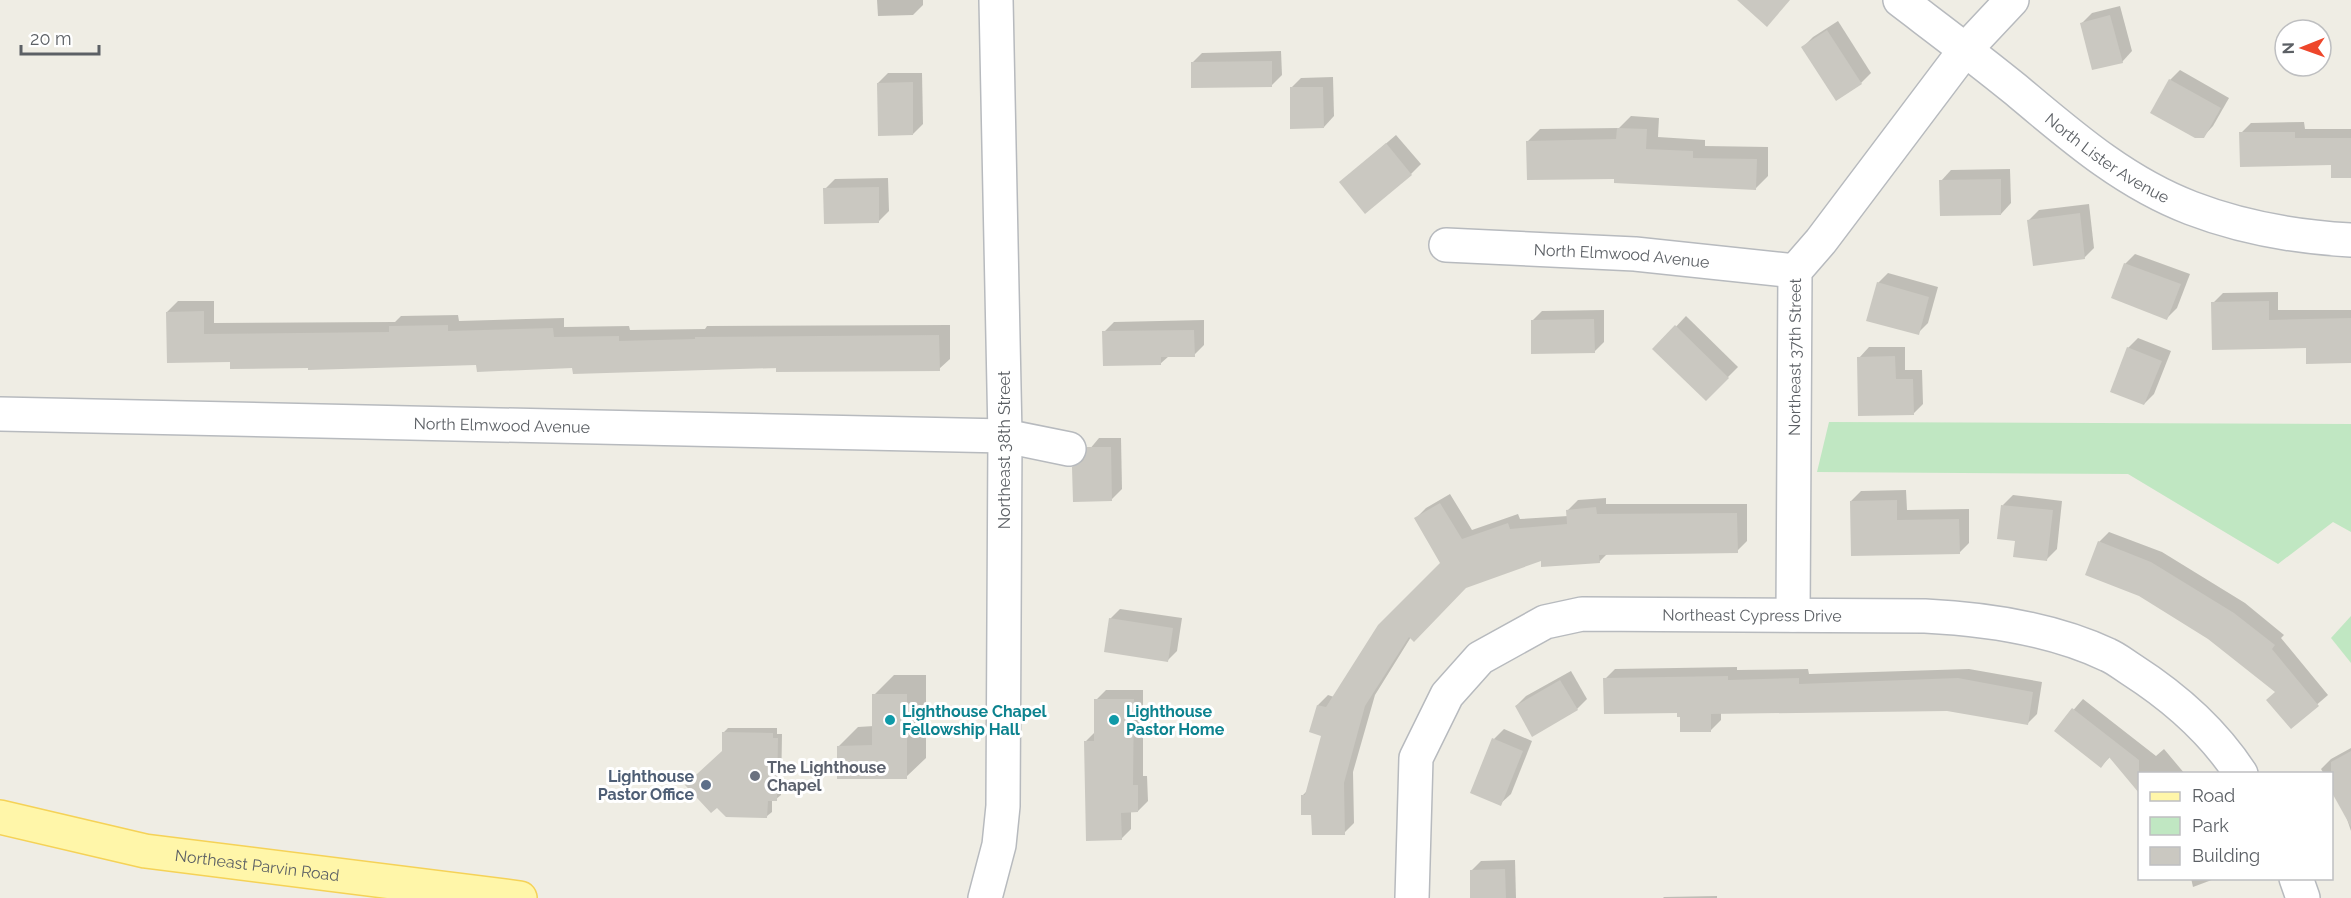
<svg xmlns="http://www.w3.org/2000/svg" width="2351" height="898" font-family="Raleway,sans-serif">
	<style>
		.green { fill: #c0e7c2 }
		.shadow { fill: #0003 }
		.building { fill: #cac8c1 }
		.lines { fill: none; stroke-linecap: round; stroke-linejoin: round }
		.minor-casing { stroke: #b7babe; stroke-width: 36 }
		.major-casing { stroke: #f5d257; stroke-width: 36 }
		.minor { stroke: #fff; stroke-width: 33 }
		.major { stroke: #fff6a9; stroke-width: 33 }
		.culture-dot { fill: #0f9aa8; stroke: #fff; stroke-width: 2 }
		.worship-dot { fill: #6b7280; stroke: #fff; stroke-width: 2 }
		.service-dot { fill: #5c6f8a; stroke: #fff; stroke-width: 2 }
		.labels { text-anchor: middle; stroke-width: 6; stroke-linejoin: round; paint-order: stroke }
		.street-label { font-size: 16px; fill: #5c6065; stroke: #fff }
		.culture-label { font-size: 16px; font-weight: bold; fill: #0d838f; stroke: #fff; text-anchor: start }
		.worship-label { font-size: 16px; font-weight: bold; fill: #5b616d; stroke: #fff; text-anchor: start }
		.service-label { font-size: 16px; font-weight: bold; fill: #4e5e75; stroke: #fff; text-anchor: end }
	</style>
	<rect width="100%" height="100%" fill="#efede4"/>
	<!-- green -->
	<g class="green">
		<path d="M1829,422L2351,424V532L2333,522L2278,564L2128,474L1817,472Z"/>
		<path d="M2351,616V663L2331,638Z"/>
	</g>
	<!-- shadow -->
	<g class="shadow">
		<path d="M877,0H923V5L913,15L878,16Z"/>
		<path d="M2120,6L2132,51L2122,62L2082,23L2092,13Z"/>
		<path d="M1838,21L1871,73L1861,83L1803,47L1813,37Z"/>
		<path d="M1281,51L1282,75L1272,85L1192,63L1202,53Z"/>
		<path d="M2180,70L2229,98L2213,126L2203,137L2170,80Z"/>
		<path d="M888,73H922L923,124L913,134L878,83Z"/>
		<path d="M1333,77L1334,116L1324,127L1291,88L1301,78Z"/>
		<path d="M1631,116L1659,118L1658,137L1705,140V146L1768,147V176L1755,189L1616,177L1528,141L1540,129L1619,128Z"/>
		<path d="M2304,122L2305,129H2351V176L2332,164L2241,133L2251,123Z"/>
		<path d="M1396,135L1421,164L1411,174L1341,182Z"/>
		<path d="M2010,169L2011,203L2001,214L1941,181L1951,170Z"/>
		<path d="M888,178L889,211L879,221L825,189L835,179Z"/>
		<path d="M2089,204L2094,248L2084,258L2029,220L2039,210Z"/>
		<path d="M2135,254L2190,274L2177,308L2167,318L2125,264Z"/>
		<path d="M1888,273L1938,287L1928,323L1918,333L1878,283Z"/>
		<path d="M2278,292V310H2351V362L2213,303L2223,293Z"/>
		<path d="M178,301H214V323L395,322L401,316L458,315L459,321L564,318V327L629,326L630,330L705,329L707,326L950,325V359L939,369L574,367L478,363L232,360L167,312Z"/>
		<path d="M1604,310V342L1594,352L1532,321L1542,311Z"/>
		<path d="M1686,316L1738,367L1706,399L1655,349Z"/>
		<path d="M1204,320V345L1194,355L1169,356L1160,364L1104,332L1114,322Z"/>
		<path d="M2138,338L2171,351L2154,394L2144,404L2128,348Z"/>
		<path d="M1869,347H1905V370H1922L1923,404L1913,414L1859,358Z"/>
		<path d="M1099,438H1121L1122,489L1112,499L1074,468Z"/>
		<path d="M1906,490L1907,510L1969,509V543L1959,553L1851,501L1861,491Z"/>
		<path d="M1450,494L1472,530L1518,514L1520,519L1568,516V510L1578,500L1606,498V504H1747V541L1737,551L1607,554L1599,562L1542,559L1466,586L1411,637L1375,695L1353,772L1354,823L1344,833L1313,813L1303,795L1307,791L1323,735L1318,705L1328,695L1334,697L1442,563L1416,518L1426,508Z"/>
		<path d="M2013,495L2062,501L2057,549L2047,559L2016,539L2003,505Z"/>
		<path d="M2109,532L2162,552L2245,603L2284,635L2281,638L2328,695L2291,727L2276,692L2099,542Z"/>
		<path d="M1120,609L1182,618L1177,651L1167,661L1110,619Z"/>
		<path d="M1737,667V670L1808,669L1809,674L1969,669L2042,682L2037,714L2027,724L1947,710L1721,712V720L1711,730L1682,716L1679,712L1605,679L1615,669Z"/>
		<path d="M1571,671L1587,699L1577,709L1516,706L1526,696Z"/>
		<path d="M894,675H926V758L906,777L839,746L858,727L874,726V695Z"/>
		<path d="M1106,690H1143V776H1147L1148,801L1138,811H1131V829L1121,839L1086,741L1095,732L1096,700Z"/>
		<path d="M2083,699L2156,756L2164,749L2185,774H2140V791L2110,757L2101,766L2056,730Z"/>
		<path d="M728,728H777V734H782L781,795L776,799H772V812L767,816L723,751V733Z"/>
		<path d="M1504,729L1532,741L1511,794L1500,804L1494,739Z"/>
		<path d="M2351,748V831L2332,774H2324L2321,769L2331,759Z"/>
		<path d="M1515,860L1516,898H1472L1471,871L1481,861Z"/>
		<path d="M2191,878H2217L2193,887Z"/>
		<path d="M1717,896V898H1663L1664,897Z"/>
	</g>
	<!-- building -->
	<g class="building">
		<path d="M1737,0H1790L1767,27Z"/>
		<path d="M2110,15L2123,63L2092,70L2080,23Z"/>
		<path d="M1827,30L1862,84L1836,101L1801,47Z"/>
		<path d="M1272,61V87L1191,88V62Z"/>
		<path d="M2169,79L2221,108L2204,138H2195L2150,113Z"/>
		<path d="M913,82V135L878,136L877,83Z"/>
		<path d="M1290,87H1323L1324,128L1290,129Z"/>
		<path d="M1617,128L1647,129L1646,149L1693,151V158L1757,159L1756,190L1614,183V179L1527,180L1526,141L1616,139Z"/>
		<path d="M2239,132H2295V138H2351V178H2331V165L2240,167Z"/>
		<path d="M1386,143L1412,175L1365,214L1339,182Z"/>
		<path d="M2001,179V215L1940,216L1939,180Z"/>
		<path d="M879,187V223L824,224L823,188Z"/>
		<path d="M2080,213L2085,259L2033,266L2027,220Z"/>
		<path d="M2124,263L2181,284L2167,320L2111,298Z"/>
		<path d="M1877,282L1929,297L1919,335L1866,321Z"/>
		<path d="M2269,301V320L2351,318V363L2306,364V348L2212,350L2211,302Z"/>
		<path d="M204,311V334L389,332V326L448,325V331L553,328L554,337L619,336V341L695,339V337L939,335L940,371L776,372V368L573,374L572,368L477,372L476,365L308,370V368L230,369V362L167,363L166,312Z"/>
		<path d="M1594,319L1595,353L1531,354V320Z"/>
		<path d="M1675,325L1729,378L1706,401L1652,349Z"/>
		<path d="M1194,330L1195,357H1161V365L1103,366L1102,331Z"/>
		<path d="M2127,347L2162,361L2144,405L2110,392Z"/>
		<path d="M1895,356L1896,379H1913L1914,415L1858,416L1857,357Z"/>
		<path d="M1087,447H1111L1112,501L1073,502L1072,467L1083,461Z"/>
		<path d="M1897,500V520L1959,519L1960,554L1851,556L1850,501Z"/>
		<path d="M1440,503L1462,539L1508,523L1510,529L1567,524L1566,510L1596,507L1597,514L1737,513L1738,553L1599,555L1600,563L1541,567V561L1466,588L1414,642L1409,637L1365,706L1344,783L1345,835H1312L1311,815H1301V795H1305L1321,736L1309,732L1317,705L1326,707L1378,625L1440,563L1414,518Z"/>
		<path d="M2001,505L2053,510L2047,561L2013,557L2015,541L1997,539Z"/>
		<path d="M2098,541L2151,562L2234,613L2275,645L2272,649L2319,706L2291,729L2266,700L2275,692L2208,639L2139,596L2085,575Z"/>
		<path d="M1109,618L1173,628L1168,662L1104,652Z"/>
		<path d="M1728,676V680L1799,678V684L1958,678L2033,692L2028,725L1947,711L1711,714V732H1680V717H1677V713L1604,714L1603,678Z"/>
		<path d="M1560,680L1578,710L1532,737L1515,706Z"/>
		<path d="M872,694H907V779H837V746L872,745Z"/>
		<path d="M1094,699H1134L1133,785H1138V812L1121,813L1122,840L1086,841L1084,741H1094Z"/>
		<path d="M2072,708L2139,760V793L2109,757L2101,768L2054,731Z"/>
		<path d="M722,732L773,733V738H778L777,801H768L767,818L726,817L717,808L711,813L685,785L722,751Z"/>
		<path d="M1492,738L1523,751L1501,806L1470,793Z"/>
		<path d="M2351,751V827L2331,791V762Z"/>
		<path d="M1505,869L1506,898H1470V870Z"/>
	</g>
	<g class="lines">
		<!-- minor casing -->
		<g class="minor-casing">
			<g id="minor">
				<path id="s1" d="M1900,0C1938,29 1977,58 2015,89C2070,135 2123,182 2191,208C2243,228 2296,237 2351,240"/>
				<path id="s2" d="M1446,245L1635,254L1795,271"/>
				<path id="s3" d="M0,414L1005,436L1069,449"/>
				<path id="s4" d="M1793,615L1795,271L1821,241L1965,50L2012,0"/>
				<path d="M2296,878L2303,898"/>
				<path d="M985,898L999,845L1003,806L1005,436L996,0"/>
				<path id="s5" d="M1412,898L1416,758L1447,695L1480,658L1545,622L1582,614L1925,616C1986,619 2053,629 2108,655C2117,659 2124,665 2132,670C2174,697 2213,731 2241,774"/>
			</g>
		</g>
		<!-- major casing -->
		<g class="major-casing">
			<g id="major">
				<path id="s6" d="M0,817L145,851L520,898"/>
			</g>
		</g>
		<!-- minor -->
		<use href="#minor" class="minor"/>
		<!-- major -->
		<use href="#major" class="major"/>
	</g>
	<!-- markers -->
	<g class="culture-dot">
		<circle cx="890" cy="720" r="6"/>
		<circle cx="1114" cy="720" r="6"/>
	</g>
	<circle class="worship-dot" cx="755" cy="776" r="6"/>
	<circle class="service-dot" cx="706" cy="785" r="6"/>
	<g class="labels">
		<!-- street labels -->
		<g class="street-label">
			<text dy="6" stroke="none"><textPath href="#s1" startOffset="261">North Lister Avenue</textPath></text>
			<text dy="6" stroke="none"><textPath href="#s2" startOffset="176">North Elmwood Avenue</textPath></text>
			<text dy="6" stroke="none"><textPath href="#s4" startOffset="258">Northeast 37th Street</textPath></text>
			<text dy="6" stroke="none"><textPath href="#s3" startOffset="502">North Elmwood Avenue</textPath></text>
			<text transform="translate(1004 450) rotate(-90)" y="6">Northeast 38th Street</text>
			<text dy="6" stroke="none"><textPath href="#s5" startOffset="542">Northeast Cypress Drive</textPath></text>
			<text dy="6" stroke="none"><textPath href="#s6" startOffset="262">Northeast Parvin Road</textPath></text>
		</g>
		<!-- culture labels -->
		<g class="culture-label">
			<text x="902" y="717">Lighthouse Chapel<tspan x="902" dy="18">Fellowship Hall</tspan></text>
			<text x="1126" y="717">Lighthouse<tspan x="1126" dy="18">Pastor Home</tspan></text>
		</g>
		<!-- worship labels -->
		<g class="worship-label">
			<text x="767" y="773">The Lighthouse<tspan x="767" dy="18">Chapel</tspan></text>
		</g>
		<!-- service labels -->
		<g class="service-label">
			<text x="694" y="782">Lighthouse<tspan x="694" dy="18">Pastor Office</tspan></text>
		</g>
	</g>
	<!-- legend -->
	<rect x="2138" y="772" width="195" height="108" fill="#ffffff" stroke="#bebfc1" stroke-width="1.5"/>
	<rect x="2150" y="792" width="30" height="9" fill="#fff6a9" stroke="#bebfc1" stroke-width="1.5"/>
	<text x="2192" y="802" font-size="18" fill="#5c6065">Road</text>
	<rect x="2150" y="817" width="30" height="18" fill="#c0e7c2" stroke="#bebfc1" stroke-width="1.5"/>
	<text x="2192" y="832" font-size="18" fill="#5c6065">Park</text>
	<rect x="2150" y="847" width="30" height="18" fill="#cac8c1" stroke="#bebfc1" stroke-width="1.5"/>
	<text x="2192" y="862" font-size="18" fill="#5c6065">Building</text>
	<!-- north arrow -->
	<g transform="translate(2303 48) rotate(269)"><circle r="28" fill="#ffffff" stroke="#bebfc1" stroke-width="1.5"/>
	<path d="M0-4.5L10 22L0 15L-10 22Z" fill="#ee462b"/>
	<text y="-9" font-size="16" font-weight="bold" text-anchor="middle" fill="#5c6065">N</text>
	</g>
	<!-- scale -->
	<path d="M21 45v9h78v-9" fill="none" stroke="#5c6065" stroke-width="3"/>
	<text x="30" y="45" font-size="18" fill="#5c6065" stroke="#ffffff" stroke-width="4.5" paint-order="stroke">20 m</text>
</svg>
